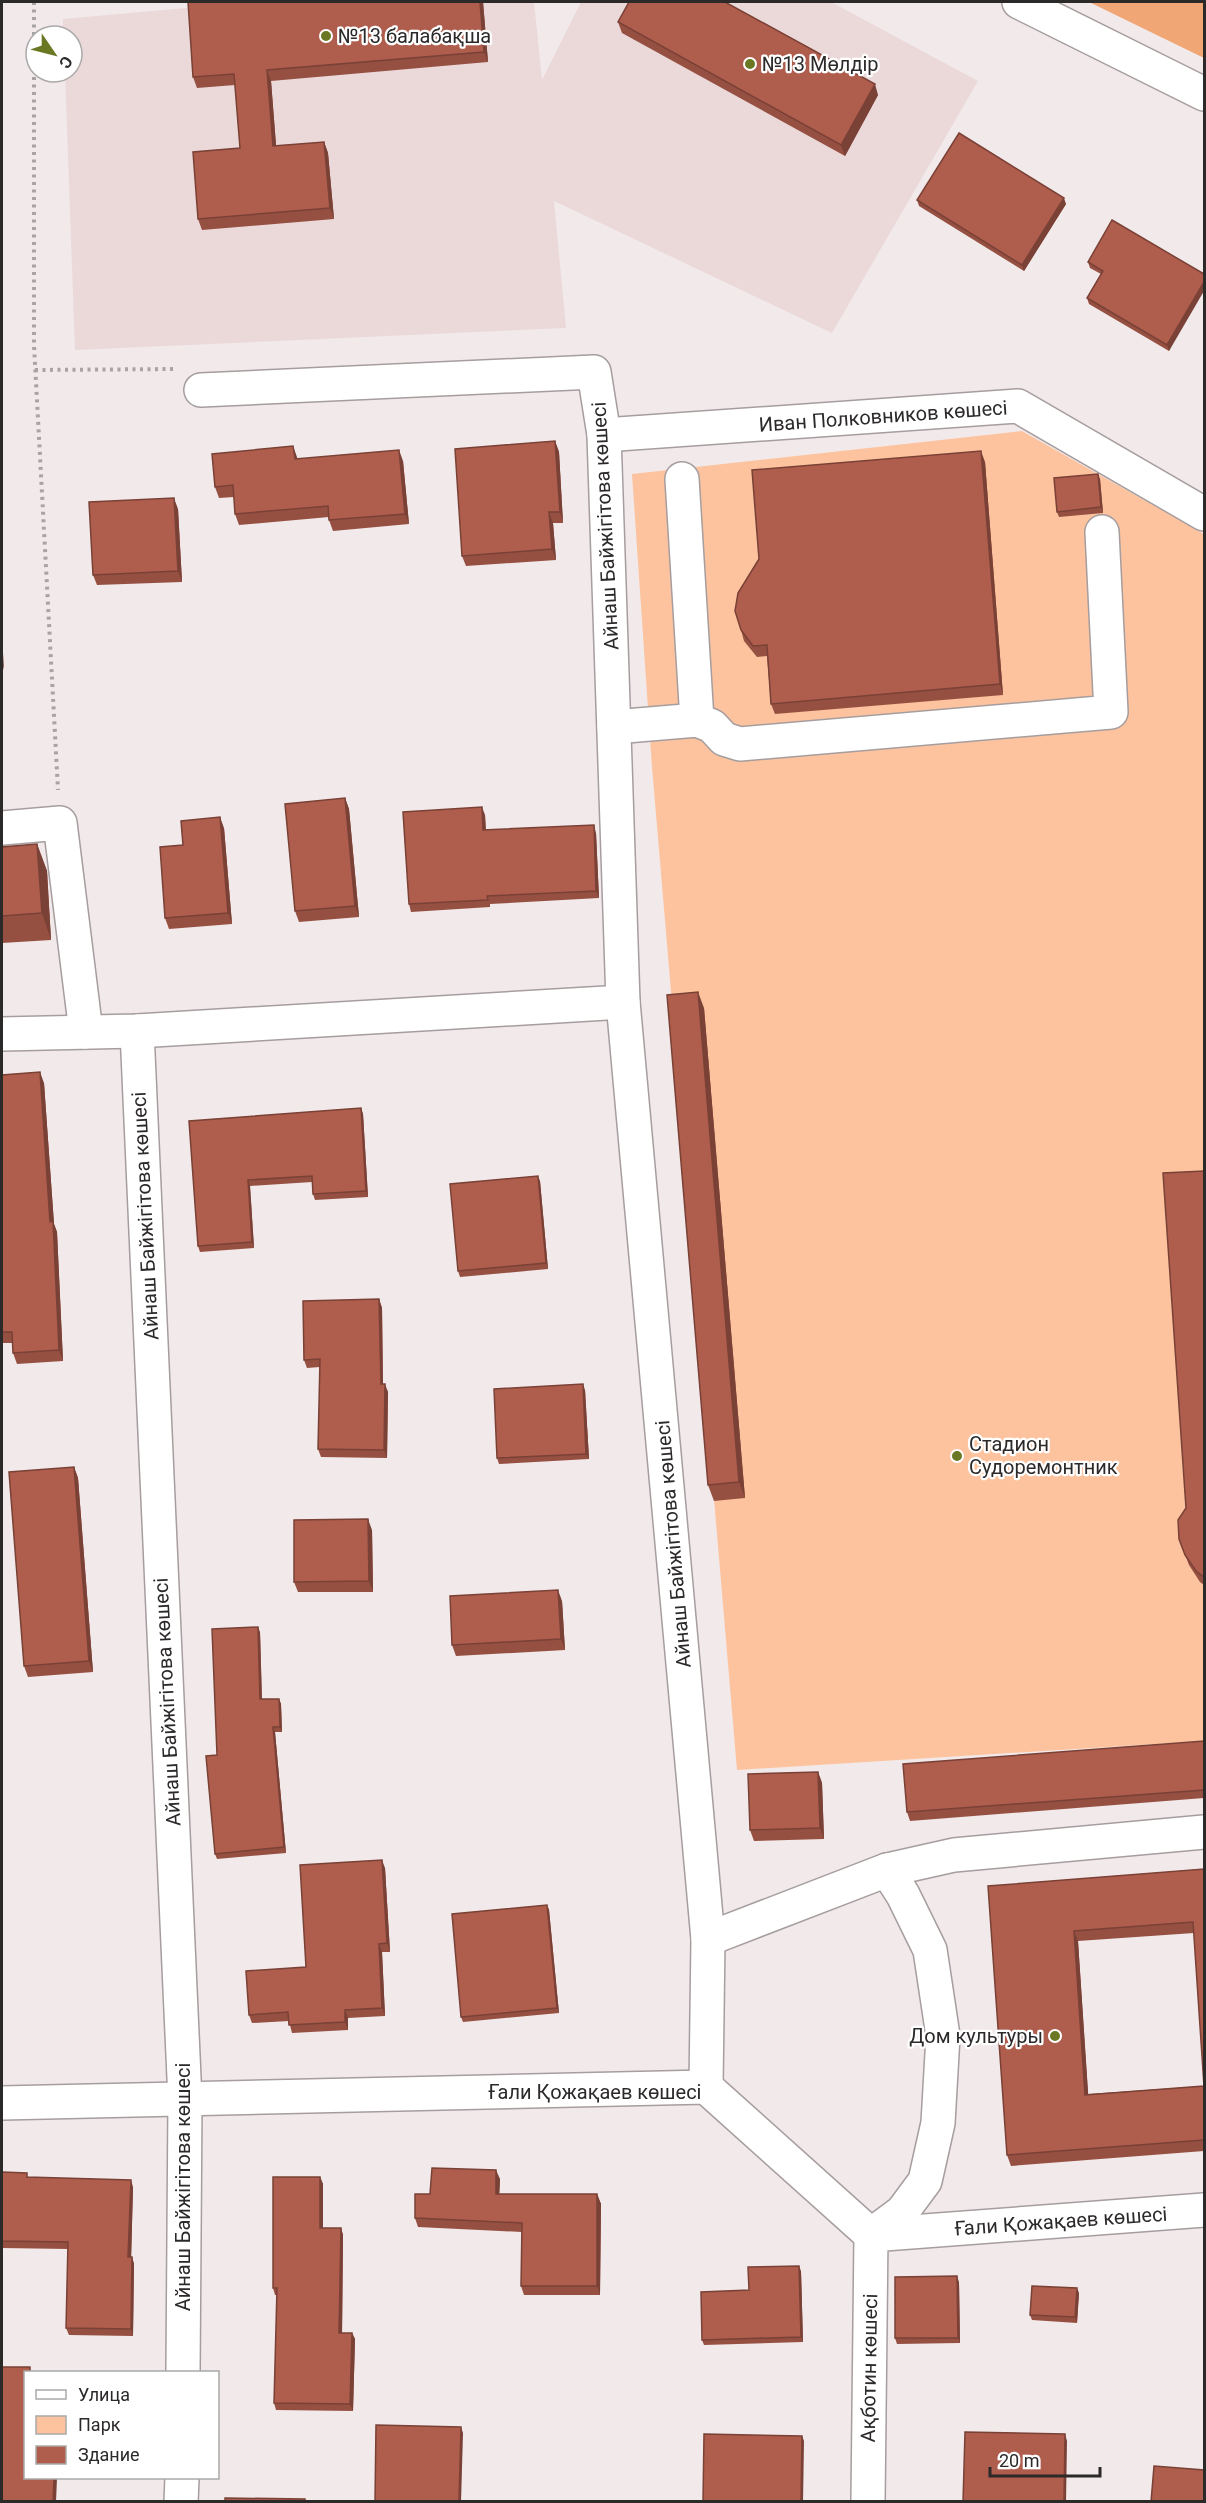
<svg xmlns="http://www.w3.org/2000/svg" width="1206" height="2503" font-family="Roboto,sans-serif">
	<style>
		.built { fill: #ebd9da }
		.green { fill: #fcc39e }
		.forest { fill: #f0a675 }
		.lines { fill: none; stroke-linecap: round; stroke-linejoin: round }
		.minor-casing { stroke: #a69d9e; stroke-width: 36 }
		.path { stroke: #aaa3a4; stroke-width: 4; stroke-dasharray: 3 4.5; stroke-linecap: butt }
		.minor { stroke: #fff; stroke-width: 33 }
		.wall { fill: #965042; fill-rule: evenodd }
		.shaded-wall { fill: #7a4136 }
		.building { fill: #af5d4d; stroke: #7a4136; stroke-width: 1.5; fill-rule: evenodd }
		.poi-dot { fill: #6a7824; stroke: #fff; stroke-width: 2 }
		.labels { text-anchor: middle; stroke-width: 4.5; stroke-linejoin: round; paint-order: stroke }
		.poi-label { font-size: 20px; fill: #2c2929; stroke: #fff; text-anchor: start }
		.street-label { font-size: 20px; fill: #2c2929; stroke: #fff }
	</style>
	<rect width="100%" height="100%" fill="#f2e9ea"/>
	<!-- built -->
	<path class="built" d="M253,2H534L542,80L581,2H831L978,81L832,333L554,201L566,328L75,350L65,72H72V36H63V19Z"/>
	<!-- green -->
	<path class="green" d="M1022,431L1204,534V1741L737,1770L652,767L632,474Z"/>
	<!-- forest -->
	<path class="forest" d="M1089,2H1204V58Z"/>
	<g class="lines">
		<!-- minor casing -->
		<g class="minor-casing">
			<g id="minor">
				<path d="M1019,2L1204,94"/>
				<path d="M201,390L594,372L604,435L623,1002L708,1939L706,2087"/>
				<path d="M604,435L1018,406L1204,514"/>
				<path d="M682,479L697,720"/>
				<path d="M614,727L697,720L712,726L724,739L740,744L1111,712L1102,532"/>
				<path d="M2,828L60,823L86,1032"/>
				<path d="M137,1031L185,2100L183,2372"/>
				<path d="M2,1034L137,1031L623,1002"/>
				<path d="M708,1939L887,1870L954,1855L1204,1832"/>
				<path d="M2,2103L706,2087L871,2235L1204,2210"/>
				<path d="M181,2502L182,2478"/>
				<path d="M868,2502L871,2235L902,2212L925,2181L938,2123L943,2036L930,1950L903,1895L887,1870"/>
			</g>
		</g>
		<!-- path -->
		<g class="path">
			<path d="M34,2V345L58,790"/>
			<path d="M35,370L173,369"/>
		</g>
		<!-- minor -->
		<use href="#minor" class="minor"/>
	</g>
	<!-- wall -->
	<g class="wall">
		<path d="M188,2H483L488,62L271,81L276,146L324,142L328,153L334,219L202,230L198,219L240,148L235,85L197,88L193,77Z"/>
		<path d="M618,22L878,95L845,156L622,33Z"/>
		<path d="M917,200L1066,204L1024,271L919,206Z"/>
		<path d="M1088,262L1204,274L1169,351L1089,304L1087,298L1101,274L1090,268Z"/>
		<path d="M555,441L559,452L563,523H553L556,560L466,566L462,556Z"/>
		<path d="M297,457V459L403,461L409,524L333,531L329,520V517L239,525L235,514L234,497L219,498L215,487Z"/>
		<path d="M985,462L1003,695L775,714L771,704L767,656L757,657L744,641L741,630Z"/>
		<path d="M1100,479L1103,513L1059,517L1057,512Z"/>
		<path d="M178,509L182,582L97,585L93,575Z"/>
		<path d="M345,798L349,809L359,917L299,922L295,911Z"/>
		<path d="M485,815L486,830L596,833L599,898L490,904V907L411,912L409,904Z"/>
		<path d="M224,828L232,924L169,929L165,918Z"/>
		<path d="M37,844L47,871L51,940L2,943V847Z"/>
		<path d="M704,1008L745,1498L714,1501L708,1485Z"/>
		<path d="M2,1075L44,1083L54,1224L57,1232L63,1361L17,1364L13,1353L12,1343H2Z"/>
		<path d="M361,1108L363,1114L368,1197L315,1200L313,1194L312,1182L250,1186L254,1248L200,1252L198,1246L189,1121Z"/>
		<path d="M1204,1171V1585L1200,1582L1189,1565L1179,1539L1186,1508Z"/>
		<path d="M540,1181L548,1269L460,1277L458,1271Z"/>
		<path d="M379,1299L382,1308L383,1384L388,1392L387,1458L321,1457L318,1449L320,1367L307,1368L304,1360Z"/>
		<path d="M585,1390L589,1459L499,1464L497,1458Z"/>
		<path d="M74,1467L78,1478L93,1672L28,1677L24,1666Z"/>
		<path d="M372,1530L373,1592H298L294,1582Z"/>
		<path d="M562,1601L565,1650L456,1656L452,1645Z"/>
		<path d="M260,1632L262,1699H279L281,1704L282,1732H275L286,1853L217,1859L215,1854L217,1755Z"/>
		<path d="M1204,1741V1798L910,1821L907,1812Z"/>
		<path d="M818,1772L822,1783L824,1839L754,1841L750,1830Z"/>
		<path d="M385,1868L390,1952H382L385,2016L348,2018V2030L292,2033L289,2021L252,2023L249,2015L306,1967Z"/>
		<path d="M1204,1869V2151L1011,2166L1007,2155L988,1886ZM1194,1933L1204,2086L1088,2094L1078,1941Z"/>
		<path d="M547,1905L549,1910L559,2013L463,2022L461,2017Z"/>
		<path d="M2,2172L29,2177L133,2187L131,2257H132L134,2264L133,2336L69,2335L66,2328L68,2249L2,2248Z"/>
		<path d="M320,2177L323,2184V2228H341L343,2235L342,2333H352L355,2339L353,2411L276,2410L274,2403L277,2295H275L273,2288Z"/>
		<path d="M500,2179L499,2194H597L601,2204L600,2295H524L521,2286L522,2232L418,2227L415,2218L430,2194Z"/>
		<path d="M801,2271L803,2342L704,2345L702,2340L749,2290Z"/>
		<path d="M959,2282L960,2343L897,2344L895,2338Z"/>
		<path d="M1079,2293L1077,2323L1032,2320L1030,2315Z"/>
	</g>
	<!-- shaded-wall -->
	<g class="shaded-wall">
		<path d="M480,2H483L488,62L484,52Z"/>
		<path d="M267,70L271,81L277,157L273,146Z"/>
		<path d="M875,84L878,95L845,156L841,145Z"/>
		<path d="M324,142L328,153L334,219L330,208Z"/>
		<path d="M1064,198L1066,204L1024,271L1022,265Z"/>
		<path d="M1204,282V291L1169,351L1167,345Z"/>
		<path d="M555,441L559,452L563,523L560,512Z"/>
		<path d="M293,446L297,457L298,470L295,459Z"/>
		<path d="M399,450L403,461L409,524L405,514Z"/>
		<path d="M981,451L985,462L1003,695L1000,684Z"/>
		<path d="M1098,474L1100,479L1103,513L1101,507Z"/>
		<path d="M174,498L178,509L182,582L178,571Z"/>
		<path d="M549,512L553,523L556,560L552,549Z"/>
		<path d="M2,635L4,670L2,663Z"/>
		<path d="M345,798L349,809L359,917L355,906Z"/>
		<path d="M482,807L485,815L486,838L483,830Z"/>
		<path d="M220,817L224,828L232,924L228,913Z"/>
		<path d="M594,825L596,833L599,898L596,891Z"/>
		<path d="M37,844L47,871L51,940L42,913Z"/>
		<path d="M698,992L704,1008L745,1498L739,1482Z"/>
		<path d="M40,1072L44,1083L54,1224L57,1232L63,1361L59,1350Z"/>
		<path d="M361,1108L363,1114L368,1197L366,1191Z"/>
		<path d="M538,1176L540,1181L548,1269L546,1263Z"/>
		<path d="M248,1180L250,1186L254,1248L252,1242Z"/>
		<path d="M379,1299L382,1308L383,1392L381,1384Z"/>
		<path d="M385,1384L388,1392L387,1458L384,1450Z"/>
		<path d="M583,1384L585,1390L589,1459L586,1454Z"/>
		<path d="M74,1467L78,1478L93,1672L89,1661Z"/>
		<path d="M368,1519L372,1530L373,1592L369,1581Z"/>
		<path d="M558,1590L562,1601L565,1650L561,1639Z"/>
		<path d="M258,1627L260,1632L262,1705L260,1699Z"/>
		<path d="M279,1699L281,1704L282,1732L280,1727Z"/>
		<path d="M273,1727L275,1732L286,1853L284,1847Z"/>
		<path d="M818,1772L822,1783L824,1839L820,1828Z"/>
		<path d="M382,1860L385,1868L390,1952L387,1943Z"/>
		<path d="M547,1905L549,1910L559,2013L557,2008Z"/>
		<path d="M1074,1931L1078,1941L1089,2106L1085,2095Z"/>
		<path d="M379,1944L382,1952L385,2016L382,2008Z"/>
		<path d="M345,2010L348,2018V2030L345,2022Z"/>
		<path d="M496,2170L500,2179L499,2203L496,2194Z"/>
		<path d="M320,2177L323,2184V2235L320,2228Z"/>
		<path d="M131,2180L133,2187L131,2264L128,2257Z"/>
		<path d="M597,2194L601,2204L600,2295L597,2286Z"/>
		<path d="M341,2228L343,2235L342,2339L339,2333Z"/>
		<path d="M132,2257L134,2264L133,2336L131,2329Z"/>
		<path d="M799,2266L801,2271L803,2342L801,2337Z"/>
		<path d="M957,2276L959,2282L960,2343L958,2338Z"/>
		<path d="M1077,2288L1079,2293L1077,2323L1075,2317Z"/>
		<path d="M352,2333L355,2339L353,2411L350,2404Z"/>
		<path d="M461,2427L463,2433L461,2502H459Z"/>
		<path d="M1065,2434L1067,2441L1066,2502H1064Z"/>
		<path d="M802,2436L804,2441L803,2502H801Z"/>
		<path d="M54,2478H57L56,2502H53Z"/>
	</g>
	<!-- building -->
	<g class="building">
		<path d="M188,2H480L484,52L267,70L273,146L324,142L330,208L198,219L193,152L240,148L234,74L193,77Z"/>
		<path d="M629,2H725L875,84L841,145L618,22Z"/>
		<path d="M959,133L1064,198L1022,265L917,200Z"/>
		<path d="M1112,220L1204,274V282L1167,345L1087,298L1103,271L1088,262Z"/>
		<path d="M555,441L560,512H549L552,549L462,556L455,449Z"/>
		<path d="M293,446L295,459L399,450L405,514L329,520L328,506L235,514L233,485L215,487L212,454Z"/>
		<path d="M981,451L1000,684L771,704L767,645L753,646L741,630L735,611L738,593L759,559L752,470Z"/>
		<path d="M1098,474L1101,507L1057,512L1054,478Z"/>
		<path d="M174,498L178,571L93,575L89,502Z"/>
		<path d="M345,798L355,906L295,911L285,804Z"/>
		<path d="M482,807L483,830L594,825L596,891L487,896L488,900L409,904L403,812Z"/>
		<path d="M220,817L228,913L165,918L160,847L183,845L181,821Z"/>
		<path d="M37,844L42,913L2,916V847Z"/>
		<path d="M698,992L739,1482L708,1485L667,995Z"/>
		<path d="M40,1072L50,1222L53,1221L59,1350L13,1353L12,1332H2V1075Z"/>
		<path d="M361,1108L366,1191L313,1194L312,1176L248,1180L252,1242L198,1246L189,1121Z"/>
		<path d="M1204,1171V1577L1196,1571L1185,1555L1179,1539L1178,1520L1186,1508L1163,1173Z"/>
		<path d="M538,1176L546,1263L458,1271L450,1184Z"/>
		<path d="M379,1299L381,1384H385L384,1450L318,1449L320,1359L304,1360L303,1301Z"/>
		<path d="M583,1384L586,1454L497,1458L494,1389Z"/>
		<path d="M74,1467L89,1661L24,1666L9,1472Z"/>
		<path d="M368,1519L369,1581L294,1582V1520Z"/>
		<path d="M558,1590L561,1639L452,1645L450,1596Z"/>
		<path d="M258,1627L260,1699H279L280,1727H273L284,1847L215,1854L206,1756L217,1755L212,1629Z"/>
		<path d="M1204,1741V1790L907,1812L903,1764Z"/>
		<path d="M818,1772L820,1828L750,1830L748,1774Z"/>
		<path d="M382,1860L387,1943L379,1944L382,2008L345,2010V2022L289,2025L288,2012L249,2015L246,1971L306,1967L300,1865Z"/>
		<path d="M1204,1869V2140L1007,2155L988,1886ZM1193,1922L1204,2086L1085,2095L1074,1931Z"/>
		<path d="M547,1905L557,2008L461,2017L452,1914Z"/>
		<path d="M432,2168L496,2170V2194H597V2286H521L522,2223L415,2218V2194H430Z"/>
		<path d="M2,2172L27,2173V2177L131,2180L128,2257H132L131,2329L66,2328L68,2242L2,2241Z"/>
		<path d="M273,2177H320V2228H341L339,2333H352L350,2404L274,2403L277,2288H273Z"/>
		<path d="M799,2266L801,2337L702,2340L701,2292L749,2290L748,2267Z"/>
		<path d="M957,2276L958,2338H895V2277Z"/>
		<path d="M1032,2286L1077,2288L1075,2317L1030,2315Z"/>
		<path d="M2,2367H30V2373H26V2478H54L53,2502H2Z"/>
		<path d="M376,2425L461,2427L459,2502H375Z"/>
		<path d="M965,2432L1065,2434L1064,2502H963Z"/>
		<path d="M704,2434L802,2436L801,2502H703Z"/>
		<path d="M1154,2466L1204,2470V2502H1151Z"/>
		<path d="M225,2498L305,2499V2502H225Z"/>
	</g>
	<!-- markers -->
	<g class="poi-dot">
		<circle cx="326" cy="36" r="6"/>
		<circle cx="750" cy="64" r="6"/>
		<circle cx="957" cy="1456" r="6"/>
		<circle cx="1055" cy="2036" r="6"/>
	</g>
	<g class="labels">
		<!-- poi labels -->
		<g class="poi-label">
			<text x="338" y="43">№13 балабақша</text>
			<text x="762" y="71">№13 Мөлдiр</text>
			<text x="969" y="1451">Стадион<tspan x="969" dy="23">Судоремонтник</tspan></text>
			<text x="1043" y="2043" text-anchor="end">Дом культуры</text>
		</g>
		<!-- street labels -->
		<g class="street-label">
			<text transform="translate(883 416) rotate(-4)" y="7">Иван Полковников көшесі</text>
			<text transform="translate(605 526) rotate(-93)" y="7">Айнаш Байжігітова көшесі</text>
			<text transform="translate(145 1216) rotate(-93)" y="7">Айнаш Байжігітова көшесі</text>
			<text transform="translate(673 1544) rotate(-95)" y="7">Айнаш Байжігітова көшесі</text>
			<text transform="translate(167 1702) rotate(-93)" y="7">Айнаш Байжігітова көшесі</text>
			<text x="595" y="2099">Ғали Қожақаев көшесі</text>
			<text transform="translate(183 2187) rotate(-90)" y="7">Айнаш Байжігітова көшесі</text>
			<text transform="translate(1061 2221) rotate(-4)" y="7">Ғали Қожақаев көшесі</text>
			<text transform="translate(869 2368) rotate(-89)" y="7">Ақботин көшесі</text>
		</g>
	</g>
	<!-- border -->
	<rect width="1206" height="2503" fill="none" stroke="#2c2929" stroke-width="6"/>
	<!-- legend -->
	<rect x="24" y="2371" width="195" height="108" fill="#ffffff" stroke="#aba9a9" stroke-width="1.5"/>
	<rect x="36" y="2390" width="30" height="9" fill="#ffffff" stroke="#aba9a9" stroke-width="1.5"/>
	<text x="78" y="2401" font-size="18" fill="#2c2929">Улица</text>
	<rect x="36" y="2416" width="30" height="18" fill="#fcc39e" stroke="#aba9a9" stroke-width="1.5"/>
	<text x="78" y="2431" font-size="18" fill="#2c2929">Парк</text>
	<rect x="36" y="2446" width="30" height="18" fill="#af5d4d" stroke="#aba9a9" stroke-width="1.5"/>
	<text x="78" y="2461" font-size="18" fill="#2c2929">Здание</text>
	<!-- north arrow -->
	<g transform="translate(54 54) rotate(125)"><circle r="28" fill="#ffffff" stroke="#aba9a9" stroke-width="1.5"/>
	<path d="M0-4.5L10 22L0 15L-10 22Z" fill="#6a7824"/>
	<text y="-9" font-size="16" font-weight="bold" text-anchor="middle" fill="#2c2929">С</text>
	</g>
	<!-- scale -->
	<path d="M990 2467v9h110v-9" fill="none" stroke="#2c2929" stroke-width="3"/>
	<text x="999" y="2467" font-size="18" fill="#2c2929" stroke="#ffffff" stroke-width="4.5" paint-order="stroke">20 m</text>
</svg>
